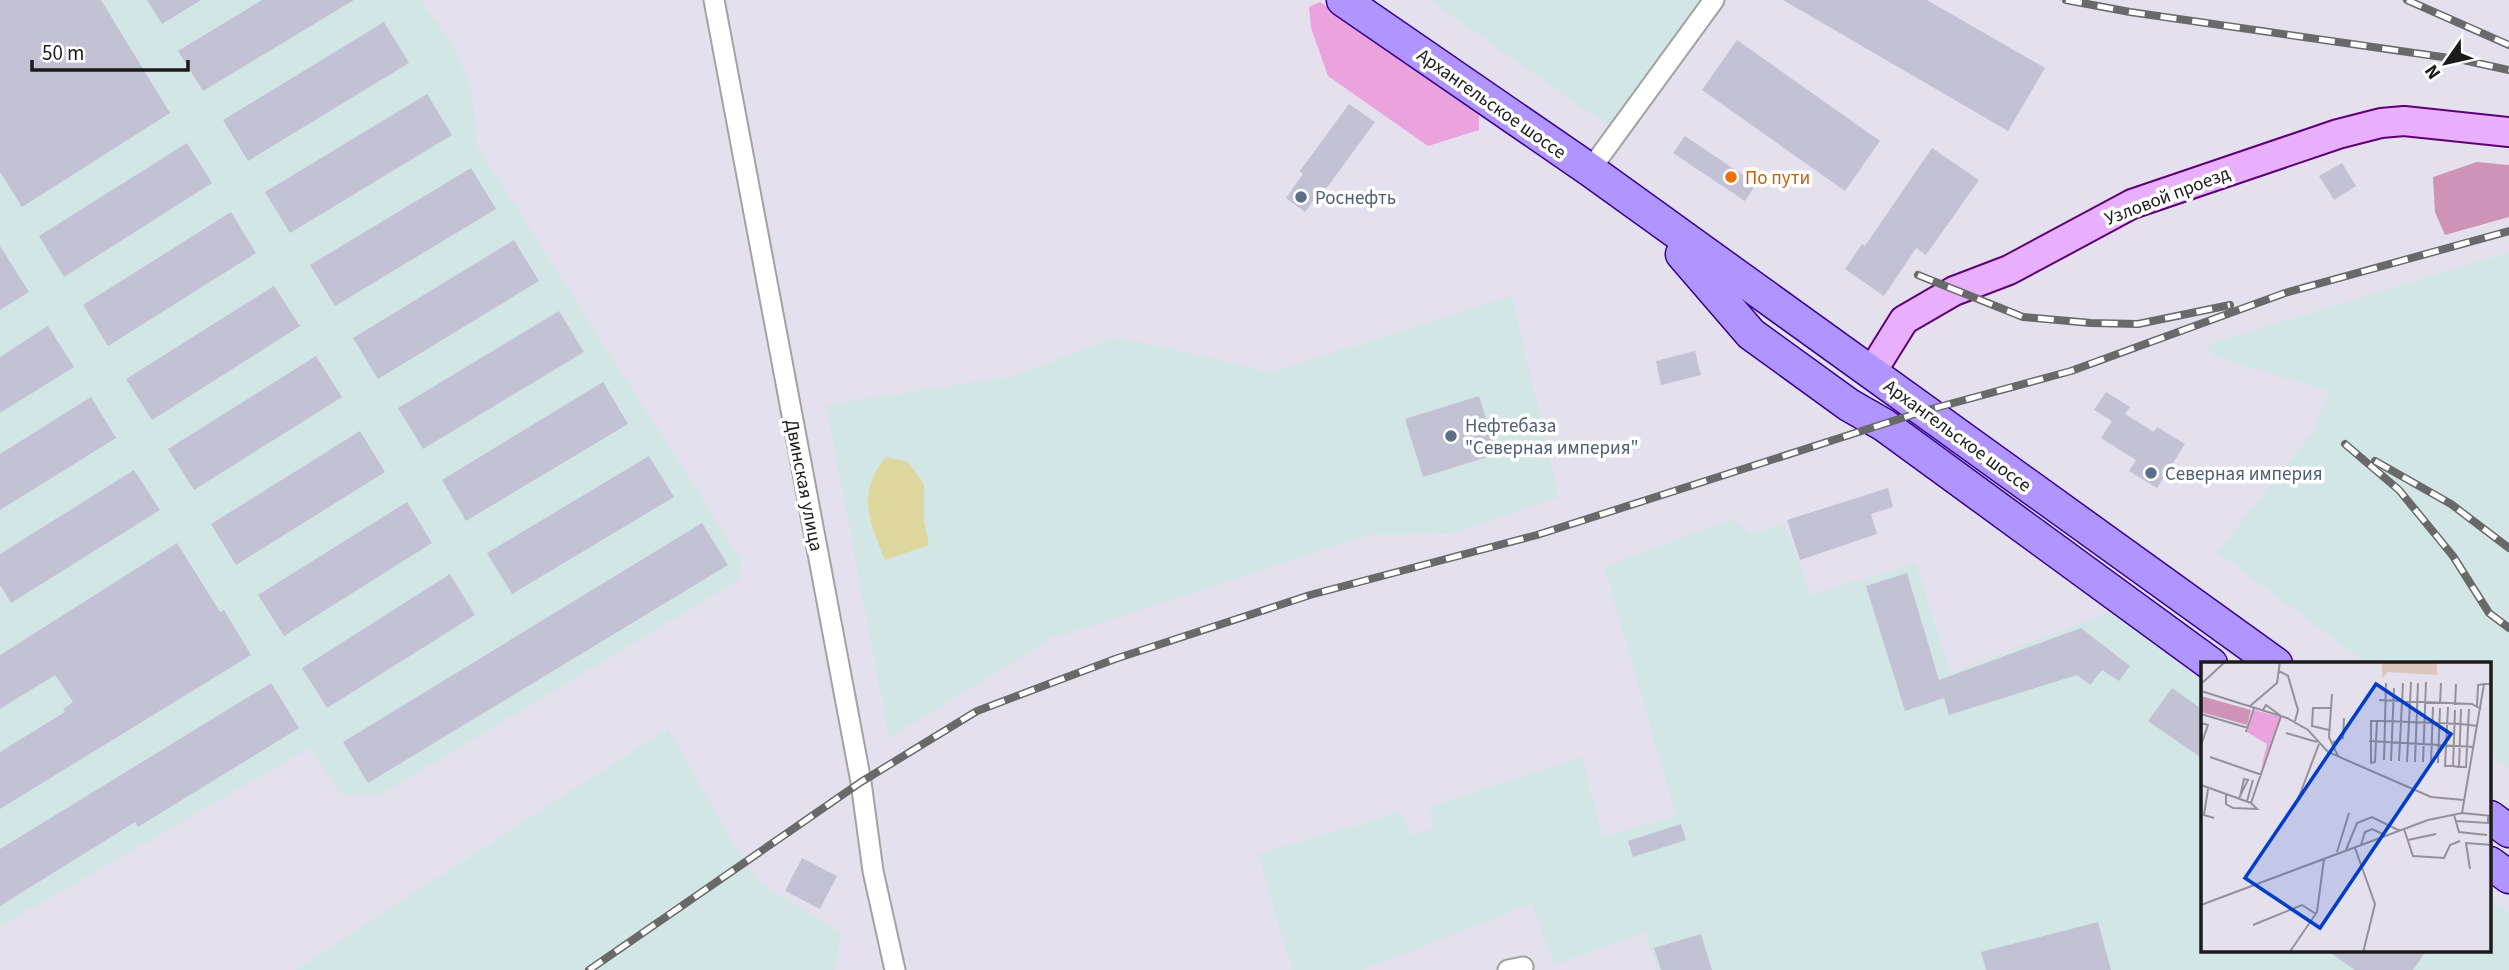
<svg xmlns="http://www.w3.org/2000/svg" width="2509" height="970" font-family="'Source Sans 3',sans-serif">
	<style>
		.industrial { fill: #d2e7e5 }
		.grass { fill: #eba3dd }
		.forest { fill: #cf93b7 }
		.water { fill: #ded89e }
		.building { fill: #c3c1d4 }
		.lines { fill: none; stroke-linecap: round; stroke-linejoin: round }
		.street-casing { stroke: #a2a2a2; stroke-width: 23 }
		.secondary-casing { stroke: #5d0075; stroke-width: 32 }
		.primary-casing { stroke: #350093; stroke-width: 35 }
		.street { stroke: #fff; stroke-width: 19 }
		.secondary { stroke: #e8b0fc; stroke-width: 28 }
		.primary { stroke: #b094ff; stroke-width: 32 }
		.rail-casing { stroke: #696969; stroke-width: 8 }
		.rail { stroke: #fff; stroke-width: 5; stroke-dasharray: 16; stroke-linecap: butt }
		.food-dot { fill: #e8710a; stroke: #fff; stroke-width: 2.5 }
		.service-dot { fill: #5c6f8a; stroke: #fff; stroke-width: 2.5 }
		.labels { text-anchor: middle; stroke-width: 7; stroke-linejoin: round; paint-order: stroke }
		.street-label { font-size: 19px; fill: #1b1b1b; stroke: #fff }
		.food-label { font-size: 19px; fill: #c56008; stroke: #fff; text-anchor: start }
		.service-label { font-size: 19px; fill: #4e5e75; stroke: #fff; text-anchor: start }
		.inset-road { fill: none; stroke: #94919a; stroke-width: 2 }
		.view { fill: #003ec7; fill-opacity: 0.15; stroke: #003ec7; stroke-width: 3.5 }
		.inset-edge { fill: none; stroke: #1b1b1b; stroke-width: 3.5 }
	</style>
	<rect width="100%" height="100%" fill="#e5e0ee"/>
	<!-- industrial -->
	<g class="industrial">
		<path d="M0,0H421L453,45L471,87L478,147L742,561L739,580L381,795L340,794L310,748L0,927Z"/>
		<path d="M1429,0H1705L1611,128Z"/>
		<path d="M2509,252V768L2490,754V664H2368L2217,552L2313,432L2329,391L2215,357L2206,345Z"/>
		<path d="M1512,296L1559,497L1450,534L1370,535L1051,639L889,738L826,405L1013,376L1117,337L1272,372Z"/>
		<path d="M1732,519L1751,534L1785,524L1810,595L1916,563L1950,673L2110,612L2203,681V951H2490V898L2509,912V970H1657L1645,933L1554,965L1532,904L1363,970H1292L1258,854L1401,812L1412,835L1433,829L1430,806L1582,757L1603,837L1676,816L1604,567Z"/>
		<path d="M668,728L734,844L760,883L842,933L834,970H295Z"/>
	</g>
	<!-- grass -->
	<path class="grass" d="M1320,2L1479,115V130L1428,146L1328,76L1311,28L1309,7Z"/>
	<!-- forest -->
	<path class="forest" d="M2477,162L2509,165V217L2445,235L2435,212L2433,177Z"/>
	<!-- water -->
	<path class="water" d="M886,457L908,462L924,484V521L929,545L885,560C869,521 856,493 886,457Z"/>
	<!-- building -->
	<g class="building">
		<path d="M0,0H101L170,113L22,207L0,172Z"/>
		<path d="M147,0H201L162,24Z"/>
		<path d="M262,0H354L203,91L178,51Z"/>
		<path d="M1783,0H1927L2045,68L2008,131Z"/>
		<path d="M384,22L409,63L248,161L223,120Z"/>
		<path d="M1737,40L1880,141L1845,191L1702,90Z"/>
		<path d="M427,94L452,135L290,233L265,192Z"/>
		<path d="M1349,104L1375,122L1325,190L1322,188L1305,212L1286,198L1303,174L1300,171Z"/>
		<path d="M1685,136L1756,184L1745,201L1673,153Z"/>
		<path d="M187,143L212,183L64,277L39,236Z"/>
		<path d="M1932,148L1979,180L1926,255L1916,248L1884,296L1845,269L1862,244L1865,246Z"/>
		<path d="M2342,163L2356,186L2334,200L2319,176Z"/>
		<path d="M471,168L496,209L335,306L310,265Z"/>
		<path d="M231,212L256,253L108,346L83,305Z"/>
		<path d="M514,240L539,281L378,379L353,338Z"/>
		<path d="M0,246L29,292L0,310Z"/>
		<path d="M274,286L300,326L152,420L126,379Z"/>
		<path d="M559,311L584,352L423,449L398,408Z"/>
		<path d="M48,326L74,367L0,413V357Z"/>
		<path d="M1695,351L1701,375L1661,385L1656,361Z"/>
		<path d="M316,356L342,397L194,490L168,449Z"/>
		<path d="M603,382L628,424L466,521L442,480Z"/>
		<path d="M2106,392L2130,407L2125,414L2154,432L2157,427L2185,444L2157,488L2129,471L2136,460L2101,438L2112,421L2094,410Z"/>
		<path d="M1479,396L1497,454L1423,477L1405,419Z"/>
		<path d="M91,397L116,438L0,510V454Z"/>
		<path d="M360,431L385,472L236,565L211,524Z"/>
		<path d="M649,456L674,497L512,594L487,553Z"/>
		<path d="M134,470L160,510L11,603L0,585V554Z"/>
		<path d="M1888,488L1893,507L1871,514L1877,534L1800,560L1787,520Z"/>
		<path d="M407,502L432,543L284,636L258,595Z"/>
		<path d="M702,523L728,565L368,783L343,742Z"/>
		<path d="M177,543L220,612L224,610L251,655L0,809V752L65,712L63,709L73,702L55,675L0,709V655Z"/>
		<path d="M1907,573L1939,680L2081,628L2130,666L2119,681L2102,670L2090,685L2077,675L1949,715L1944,698L1905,711L1866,586Z"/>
		<path d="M450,574L475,615L327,708L302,668Z"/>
		<path d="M271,683L299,728L138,827L135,822L0,906V849Z"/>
		<path d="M2172,688L2203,710V759L2148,721Z"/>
		<path d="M1681,824L1686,840L1633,857L1628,841Z"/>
		<path d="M802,858L837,876L820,909L785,891Z"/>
		<path d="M2098,922L2111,970H1986L1981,952Z"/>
		<path d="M1701,934L1712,970H1661L1654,948Z"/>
		<path d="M2328,951H2426L2413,970H2355Z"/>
	</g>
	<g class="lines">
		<!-- street casing -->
		<g class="street-casing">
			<g id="street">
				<path d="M714,0L861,782L873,871L895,970"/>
				<path d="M1590,170L1714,0"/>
				<path d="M1508,970L1523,967"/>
			</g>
		</g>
		<!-- secondary casing -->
		<g class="secondary-casing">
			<path id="secondary" d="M1871,373L1904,320L1954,291L2009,270L2132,204L2338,134L2381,123L2404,121L2509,132"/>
		</g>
		<!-- primary casing -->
		<g class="primary-casing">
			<g id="primary">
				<path d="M1343,0L1590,170L2276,664"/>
				<path d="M1682,254L1751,334L1849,405L1884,425L2211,664"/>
				<path d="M2490,817L2509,831"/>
				<path d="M2490,863L2509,877"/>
			</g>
		</g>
		<!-- street -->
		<use href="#street" class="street"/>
		<!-- secondary -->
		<use href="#secondary" class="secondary"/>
		<!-- primary -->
		<use href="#primary" class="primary"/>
		<!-- rail casing -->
		<g class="rail-casing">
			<g id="rail">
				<path d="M2066,0L2130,12L2463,60L2509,70"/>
				<path d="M2407,0L2509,45"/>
				<path d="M1918,275L2023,317L2091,323L2138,324L2230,305"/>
				<path d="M2345,444L2399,490L2453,556L2489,613L2509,628"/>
				<path d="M2375,461L2451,504L2509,548"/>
				<path d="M589,970L861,782L977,711L1115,659L1310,595L1537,535L1924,411L2071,371L2285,293L2509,231"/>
			</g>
		</g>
		<!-- rail -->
		<use href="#rail" class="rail"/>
	</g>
	<!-- markers -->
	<circle class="food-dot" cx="1731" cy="177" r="7"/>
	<g class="service-dot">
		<circle cx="1301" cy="197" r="7"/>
		<circle cx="1451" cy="436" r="7"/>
		<circle cx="2151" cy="473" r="7"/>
	</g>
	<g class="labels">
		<!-- street labels -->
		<g class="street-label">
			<text transform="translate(1492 103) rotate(35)" y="7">Архангельское шоссе</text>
			<text transform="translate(2167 195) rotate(-21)" y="7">Узловой проезд</text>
			<text transform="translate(1958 435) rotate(36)" y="7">Архангельское шоссе</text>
			<text transform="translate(805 485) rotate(79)" y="7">Двинская улица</text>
		</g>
		<!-- food labels -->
		<g class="food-label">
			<text x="1745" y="184">По пути</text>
		</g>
		<!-- service labels -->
		<g class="service-label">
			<text x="1315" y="204">Роснефть</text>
			<text x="1465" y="432">Нефтебаза<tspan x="1465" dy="22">"Северная империя"</tspan></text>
			<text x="2165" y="480">Северная империя</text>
		</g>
	</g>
	<!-- overview -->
	<g transform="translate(2201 662)">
		<rect width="290" height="290" fill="#e5e0ee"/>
		<path d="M53,48L79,55L59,111L66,82L46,70Z" fill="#eba3dd"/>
		<path d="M0,34L50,48L46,63L0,50Z" fill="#cf93b7"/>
		<path d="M181,0H236V13L187,10L181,16Z" fill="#ddc4bc"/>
		<path class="inset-road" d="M78,9L87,14L97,48L94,59M0,22L24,0M0,29L86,56L107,68L127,90L230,135L263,138M131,32L128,75L137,94M178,38L271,42L280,47M239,42L240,21M254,43L255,22M49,44L76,21L79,0M276,44L277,23L283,22M247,45L244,104H252L254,48M0,52L47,66M176,59L174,100L170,101V59H184L260,62L277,64M0,61L7,63L0,83M128,68L111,64L112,46H131M45,70L53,46M85,71L116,80M168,79L273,85M131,81L142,76L143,56M9,95L61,113M183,98L185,21M190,99L193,26M198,99L202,21M206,100L210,20M214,100L217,21M222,100L225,20M230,101L232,45M237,101L239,46M252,104L258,105L260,47M258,105H265L268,47M0,123L50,141M7,127L3,153L13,156M25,132V142L32,146L56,147L50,141M38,136L47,118L43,117L39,135M46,139L52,118M96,140L118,82M50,141L80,54L65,43L62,48M261,151L283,22H291M253,153L258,170L286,173M255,159L287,161V154M203,167L212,194L243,196L249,183L259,179M207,178L235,172M160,183L164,170L171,167L184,173M154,186L174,242L162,291M145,188L156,161L171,155L199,169M136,190L148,151M269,207L265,181L291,183M0,243L227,158L261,151L291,154M52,263L101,243L115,252M88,291L116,250L123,197"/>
		<path class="view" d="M175,22L250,72L119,266L44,216Z"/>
		<rect width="290" height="290" class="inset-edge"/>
	</g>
	<!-- north arrow -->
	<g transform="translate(2446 63) rotate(236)" stroke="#ffffff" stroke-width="5" paint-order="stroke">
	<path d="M0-5L12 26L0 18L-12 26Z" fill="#1b1b1b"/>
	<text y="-10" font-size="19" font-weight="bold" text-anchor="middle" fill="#1b1b1b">N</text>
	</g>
	<!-- scale -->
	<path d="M32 60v10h156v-10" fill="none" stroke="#1b1b1b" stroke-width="3.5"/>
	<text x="42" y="60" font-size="21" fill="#1b1b1b" stroke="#ffffff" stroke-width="5" paint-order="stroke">50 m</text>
</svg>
